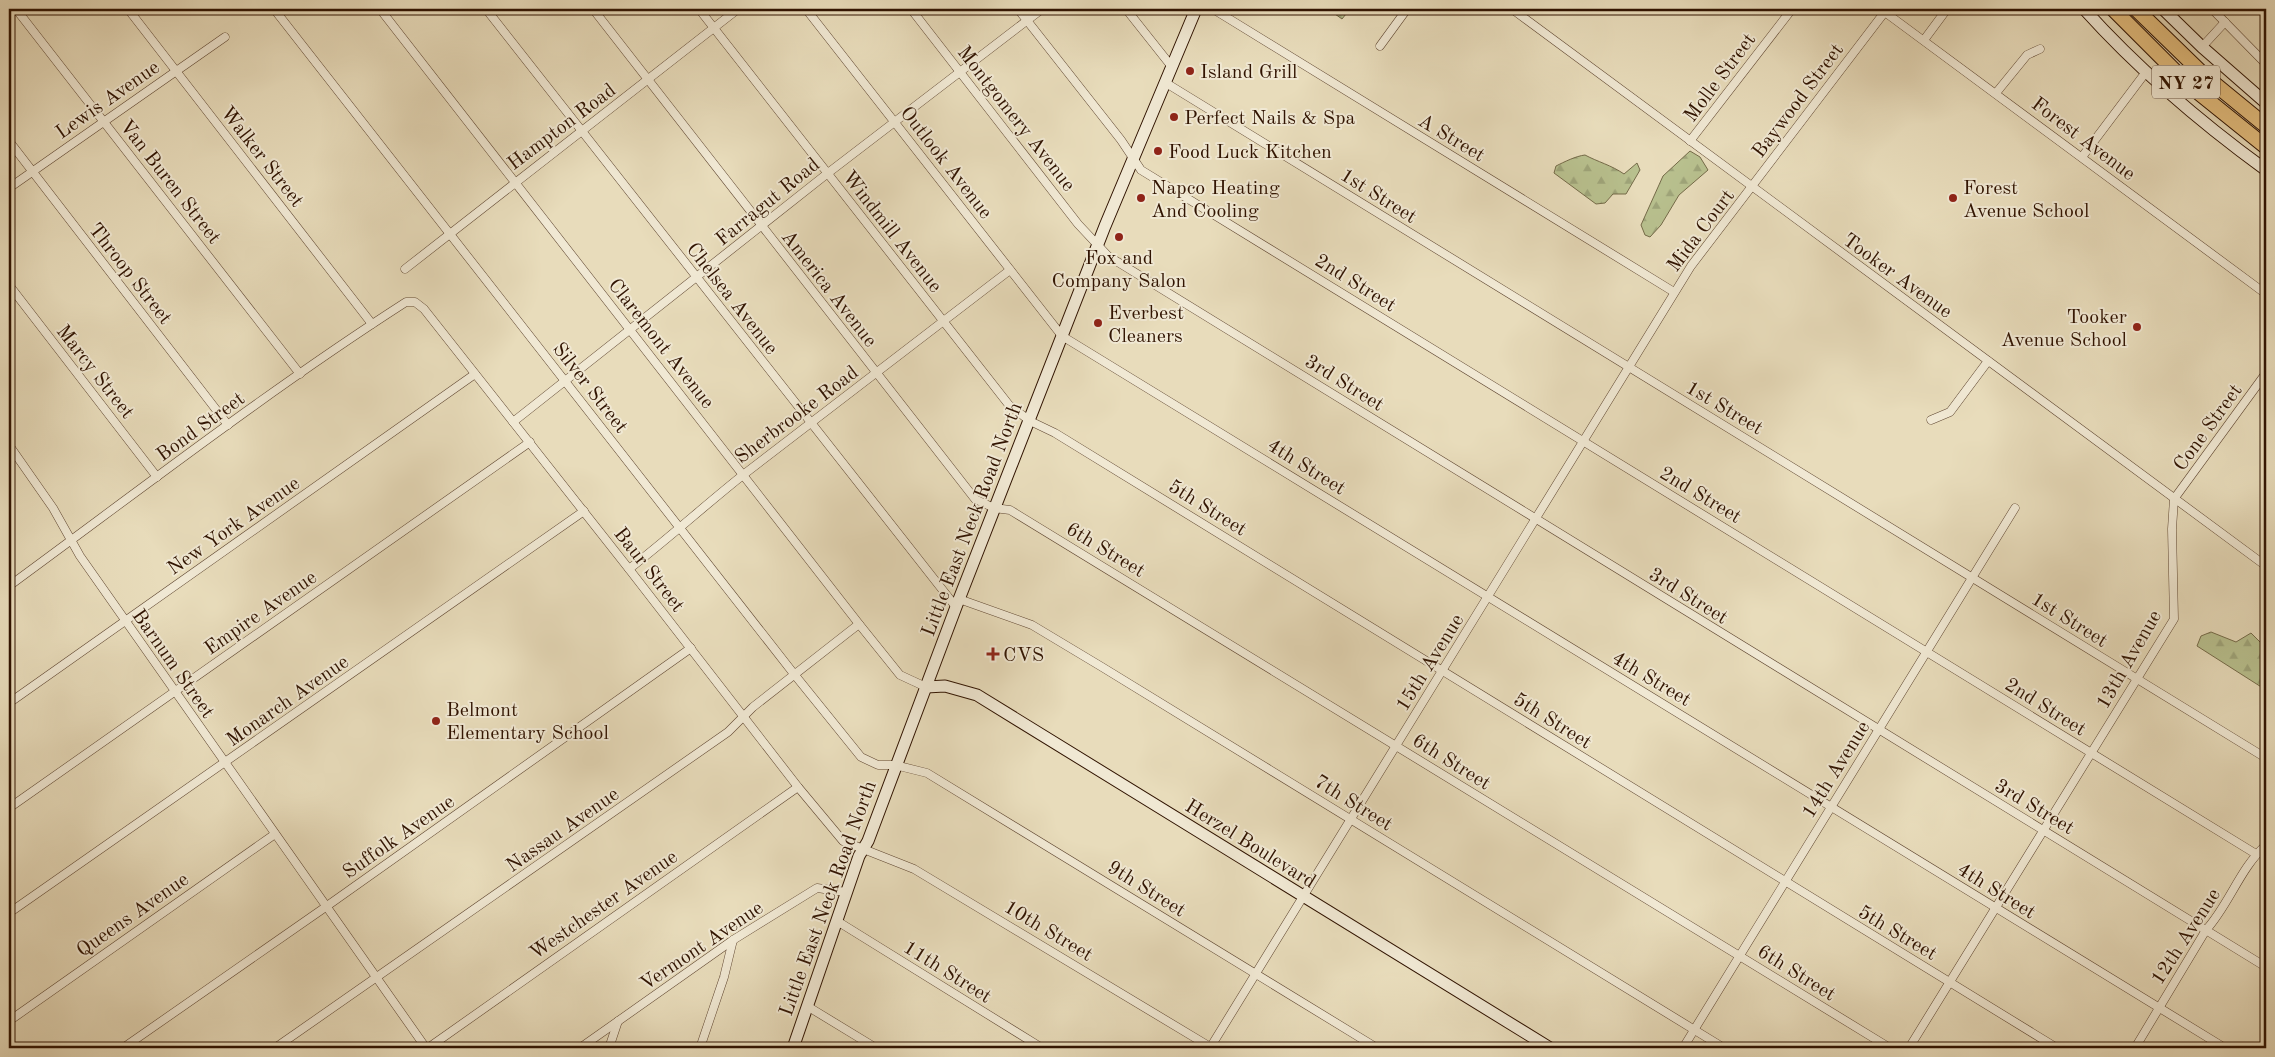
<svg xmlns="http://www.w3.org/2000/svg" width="2275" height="1057" font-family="'Old Standard TT',serif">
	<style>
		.forest { fill: url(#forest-firs); stroke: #746a48 }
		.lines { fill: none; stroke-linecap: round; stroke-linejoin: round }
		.street-casing { stroke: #5e4530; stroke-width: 9 }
		.secondary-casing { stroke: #301301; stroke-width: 13 }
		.highway-casing { stroke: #301301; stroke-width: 16 }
		.street { stroke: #f0e8d3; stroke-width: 8 }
		.secondary { stroke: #f0e8d3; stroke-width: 11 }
		.highway { stroke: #e4be7e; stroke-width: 14 }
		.poi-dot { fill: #8f2418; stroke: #f0e8d3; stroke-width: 2 }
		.labels { text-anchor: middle; stroke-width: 4; stroke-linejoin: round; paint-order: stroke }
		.shield { fill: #f0e8d3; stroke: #6a5340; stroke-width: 1 }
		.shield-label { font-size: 19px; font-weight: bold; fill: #301301 }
		.poi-label { font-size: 20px; fill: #301301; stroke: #f0e8d3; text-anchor: start }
		.street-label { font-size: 20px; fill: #301301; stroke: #f0e8d3 }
	</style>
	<defs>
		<pattern id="forest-firs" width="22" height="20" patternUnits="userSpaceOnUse" patternTransform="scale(1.25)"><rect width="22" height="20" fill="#b8c08e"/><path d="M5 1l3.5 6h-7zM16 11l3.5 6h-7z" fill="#9ea479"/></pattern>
	</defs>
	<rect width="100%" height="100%" fill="#e8dcbb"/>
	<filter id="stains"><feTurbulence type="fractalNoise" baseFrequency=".004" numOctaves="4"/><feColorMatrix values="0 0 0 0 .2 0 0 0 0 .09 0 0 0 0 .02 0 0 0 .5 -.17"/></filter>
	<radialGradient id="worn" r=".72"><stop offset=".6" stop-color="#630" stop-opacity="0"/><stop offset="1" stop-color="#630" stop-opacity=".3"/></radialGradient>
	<!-- forest -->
	<g class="forest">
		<path d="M1328,9H1350L1342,19Z"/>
		<path d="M1690,151L1700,157L1708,170L1679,195L1661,225L1650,237L1645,235L1641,225L1663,176Z"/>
		<path d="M1585,155C1598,162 1611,165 1624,174L1637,163L1640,170L1626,194H1613L1605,203L1596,204L1554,173L1556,166C1564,162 1576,156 1585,155Z"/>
		<path d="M2211,632L2236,642L2251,633L2266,648V690L2197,646L2201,636Z"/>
	</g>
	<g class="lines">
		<!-- street casing -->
		<g class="street-casing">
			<g id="street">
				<path d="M16,9L300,374"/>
				<path d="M128,9L372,324"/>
				<path d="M274,9L794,674L861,757L878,765H895L927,773L1377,1048"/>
				<path d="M380,9L859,624L900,675L926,687"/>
				<path d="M486,9L956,607"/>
				<path d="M593,9L975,499L994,508L1010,510L1890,1048"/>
				<path d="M699,9L1009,405L1030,421L1055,433L2057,1048"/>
				<path d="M806,9L1062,336L2225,1048"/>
				<path d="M911,9L1078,224L1108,256L2266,967"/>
				<path d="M1018,9L1121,140L1141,170L2256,854"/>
				<path d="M1126,9L1172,67"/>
				<path d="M1213,9L1674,292"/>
				<path d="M1512,9L2266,566"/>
				<path d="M2212,9L2266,64"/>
				<path d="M1882,10L2266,294"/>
				<path d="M1924,40L1947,9"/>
				<path d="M1380,46L1407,9"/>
				<path d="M2202,47L2225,22"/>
				<path d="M1166,83L2266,758"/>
				<path d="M1996,93L2027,55L2040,49"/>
				<path d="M9,141L228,425"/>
				<path d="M1690,141L1792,9"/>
				<path d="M2082,157L2146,72"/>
				<path d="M9,188L225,37"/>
				<path d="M405,269L738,9"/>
				<path d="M9,285L157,477"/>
				<path d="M1931,420L1950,412L1988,361"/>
				<path d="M513,422L828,173L1042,9"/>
				<path d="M9,445L53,508L80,556L426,1048"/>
				<path d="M629,569C668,539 704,506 743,475C832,406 921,338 1010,270"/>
				<path d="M9,586C140,490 269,390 406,302H415L424,309L629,569L798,787L843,841L914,869L1212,1048"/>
				<path d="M959,599L1032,625L1102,667L1724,1048"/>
				<path d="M9,703L475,374"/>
				<path d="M9,808L530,442"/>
				<path d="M9,913L584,511"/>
				<path d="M837,921L1042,1048"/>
				<path d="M807,1006L876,1048"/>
				<path d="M9,1021L275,834"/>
				<path d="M123,1048L327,906L691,648"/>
				<path d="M275,1048L728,732L753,707L859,624"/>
				<path d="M428,1048L798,787"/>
				<path d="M580,1048L733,940L817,888L846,892"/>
				<path d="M609,1048L618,1021"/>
				<path d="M700,1048L724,977L733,940"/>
				<path d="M1210,1048L1691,266L1887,9"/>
				<path d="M1683,1048L2015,508"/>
				<path d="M1909,1048L2174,619L2172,529L2174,499L2266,373"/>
				<path d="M2135,1048L2206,930C2229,905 2240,868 2266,845"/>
			</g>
		</g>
		<!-- secondary casing -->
		<g class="secondary-casing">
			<g id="secondary">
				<path d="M2084,9C2139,70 2200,122 2266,170"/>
				<path d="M2163,9L2202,47L2266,103"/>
				<path d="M926,687L945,686L977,695L1550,1048"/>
				<path d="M793,1048L859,856L868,841L956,607L1105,226L1196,9"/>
			</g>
		</g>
		<!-- highway casing -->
		<g class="highway-casing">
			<g id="highway">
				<path d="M2113,9L2189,85L2266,147"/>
				<path d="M2136,9L2205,76L2266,126"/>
			</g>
		</g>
		<!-- street -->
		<use href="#street" class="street"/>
		<!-- secondary -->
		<use href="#secondary" class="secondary"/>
		<!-- highway -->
		<use href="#highway" class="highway"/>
	</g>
	<!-- markers -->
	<g class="poi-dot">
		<circle cx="1190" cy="71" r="5"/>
		<circle cx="1174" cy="117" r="5"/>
		<circle cx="1158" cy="151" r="5"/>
		<circle cx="1141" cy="198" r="5"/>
		<circle cx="1953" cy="198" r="5"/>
		<circle cx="1119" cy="237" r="5"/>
		<circle cx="1098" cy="323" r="5"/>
		<circle cx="2137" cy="327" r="5"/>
		<path d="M990.5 646.5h5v5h5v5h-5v5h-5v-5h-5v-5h5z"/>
		<circle cx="436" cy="721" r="5"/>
	</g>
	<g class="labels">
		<!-- shield labels -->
		<rect class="shield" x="2152" y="65.5" width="68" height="33" rx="4"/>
		<g class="shield-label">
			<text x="2186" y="89">NY 27</text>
		</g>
		<!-- poi labels -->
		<g class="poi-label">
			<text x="1200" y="78">Island Grill</text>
			<text x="1184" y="124">Perfect Nails &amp; Spa</text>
			<text x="1168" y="158">Food Luck Kitchen</text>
			<text x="1151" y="194">Napco Heating<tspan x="1151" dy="23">And Cooling</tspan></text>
			<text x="1963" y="194">Forest<tspan x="1963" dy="23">Avenue School</tspan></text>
			<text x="1119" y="264" text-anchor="middle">Fox and<tspan x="1119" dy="23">Company Salon</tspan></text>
			<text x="1108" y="319">Everbest<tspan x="1108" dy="23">Cleaners</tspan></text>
			<text x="2127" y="323" text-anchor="end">Tooker<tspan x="2127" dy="23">Avenue School</tspan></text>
			<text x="1003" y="661">CVS</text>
			<text x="446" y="716">Belmont<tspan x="446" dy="23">Elementary School</tspan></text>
		</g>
		<!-- street labels -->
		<g class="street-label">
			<text transform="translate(1719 77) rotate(-53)" y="7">Molle Street</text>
			<text transform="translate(107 99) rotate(-35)" y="7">Lewis Avenue</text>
			<text transform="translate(1797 100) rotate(-53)" y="7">Baywood Street</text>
			<text transform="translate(1017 118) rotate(52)" y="7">Montgomery Avenue</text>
			<text transform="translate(561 126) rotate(-37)" y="7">Hampton Road</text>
			<text transform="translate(1452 137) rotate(31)" y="7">A Street</text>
			<text transform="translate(2084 138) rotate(37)" y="7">Forest Avenue</text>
			<text transform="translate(263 156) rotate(52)" y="7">Walker Street</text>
			<text transform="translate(947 162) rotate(52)" y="7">Outlook Avenue</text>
			<text transform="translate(171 181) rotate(52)" y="7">Van Buren Street</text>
			<text transform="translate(1379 195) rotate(32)" y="7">1st Street</text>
			<text transform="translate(767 201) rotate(-39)" y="7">Farragut Road</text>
			<text transform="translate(1700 230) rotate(-53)" y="7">Mida Court</text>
			<text transform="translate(893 231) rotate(52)" y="7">Windmill Avenue</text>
			<text transform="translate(131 273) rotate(52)" y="7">Throop Street</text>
			<text transform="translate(1898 275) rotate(36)" y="7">Tooker Avenue</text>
			<text transform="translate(1356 282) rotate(32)" y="7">2nd Street</text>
			<text transform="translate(830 288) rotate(52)" y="7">America Avenue</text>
			<text transform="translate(733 298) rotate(52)" y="7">Chelsea Avenue</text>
			<text transform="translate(662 343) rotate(52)" y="7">Claremont Avenue</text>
			<text transform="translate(96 371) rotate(52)" y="7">Marcy Street</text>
			<text transform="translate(1345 382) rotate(32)" y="7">3rd Street</text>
			<text transform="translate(591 387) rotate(52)" y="7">Silver Street</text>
			<text transform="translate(1725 407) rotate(31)" y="7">1st Street</text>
			<text transform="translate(796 414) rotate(-37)" y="7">Sherbrooke Road</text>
			<text transform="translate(200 426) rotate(-36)" y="7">Bond Street</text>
			<text transform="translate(2207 427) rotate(-54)" y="7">Cone Street</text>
			<text transform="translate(1307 466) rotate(32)" y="7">4th Street</text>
			<text transform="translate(1701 494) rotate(31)" y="7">2nd Street</text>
			<text transform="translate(1208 507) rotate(32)" y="7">5th Street</text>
			<text transform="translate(971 519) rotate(-69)" y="7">Little East Neck Road North</text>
			<text transform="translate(233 525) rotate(-35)" y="7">New York Avenue</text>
			<text transform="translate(1106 549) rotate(31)" y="7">6th Street</text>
			<text transform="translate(650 569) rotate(52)" y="7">Baur Street</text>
			<text transform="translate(1689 595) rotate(32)" y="7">3rd Street</text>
			<text transform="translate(260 612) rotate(-35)" y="7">Empire Avenue</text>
			<text transform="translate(2070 619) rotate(32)" y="7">1st Street</text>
			<text transform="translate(2128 659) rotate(-60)" y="7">13th Avenue</text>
			<text transform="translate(1429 662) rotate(-58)" y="7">15th Avenue</text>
			<text transform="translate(174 663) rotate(55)" y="7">Barnum Street</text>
			<text transform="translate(1652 678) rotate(31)" y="7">4th Street</text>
			<text transform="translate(287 700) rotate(-35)" y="7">Monarch Avenue</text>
			<text transform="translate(2046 706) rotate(32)" y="7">2nd Street</text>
			<text transform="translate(1553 720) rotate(32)" y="7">5th Street</text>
			<text transform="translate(1452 761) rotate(32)" y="7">6th Street</text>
			<text transform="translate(1835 769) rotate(-58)" y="7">14th Avenue</text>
			<text transform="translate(1354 802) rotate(32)" y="7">7th Street</text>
			<text transform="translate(2035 806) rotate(31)" y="7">3rd Street</text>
			<text transform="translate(562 829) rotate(-35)" y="7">Nassau Avenue</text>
			<text transform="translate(398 836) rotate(-35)" y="7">Suffolk Avenue</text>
			<text transform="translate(1251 843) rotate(32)" y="7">Herzel Boulevard</text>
			<text transform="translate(1147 888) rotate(32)" y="7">9th Street</text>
			<text transform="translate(1997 890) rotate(32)" y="7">4th Street</text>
			<text transform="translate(827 898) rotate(-70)" y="7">Little East Neck Road North</text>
			<text transform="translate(603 904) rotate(-35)" y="7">Westchester Avenue</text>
			<text transform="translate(132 914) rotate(-35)" y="7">Queens Avenue</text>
			<text transform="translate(1049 930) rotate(31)" y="7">10th Street</text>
			<text transform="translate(1898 932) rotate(31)" y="7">5th Street</text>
			<text transform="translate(2185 936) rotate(-57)" y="7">12th Avenue</text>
			<text transform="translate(701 945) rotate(-34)" y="7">Vermont Avenue</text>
			<text transform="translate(948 971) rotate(32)" y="7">11th Street</text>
			<text transform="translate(1797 972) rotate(32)" y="7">6th Street</text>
		</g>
	</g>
	<!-- margin -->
	<rect width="2275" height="1057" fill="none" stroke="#e8dcbb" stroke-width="30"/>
	<rect x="10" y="10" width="2255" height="1037" fill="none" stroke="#301301" stroke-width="2.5"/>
	<rect x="15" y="15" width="2245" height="1027" fill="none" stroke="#301301"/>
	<rect width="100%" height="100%" filter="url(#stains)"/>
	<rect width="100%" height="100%" fill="url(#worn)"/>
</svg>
